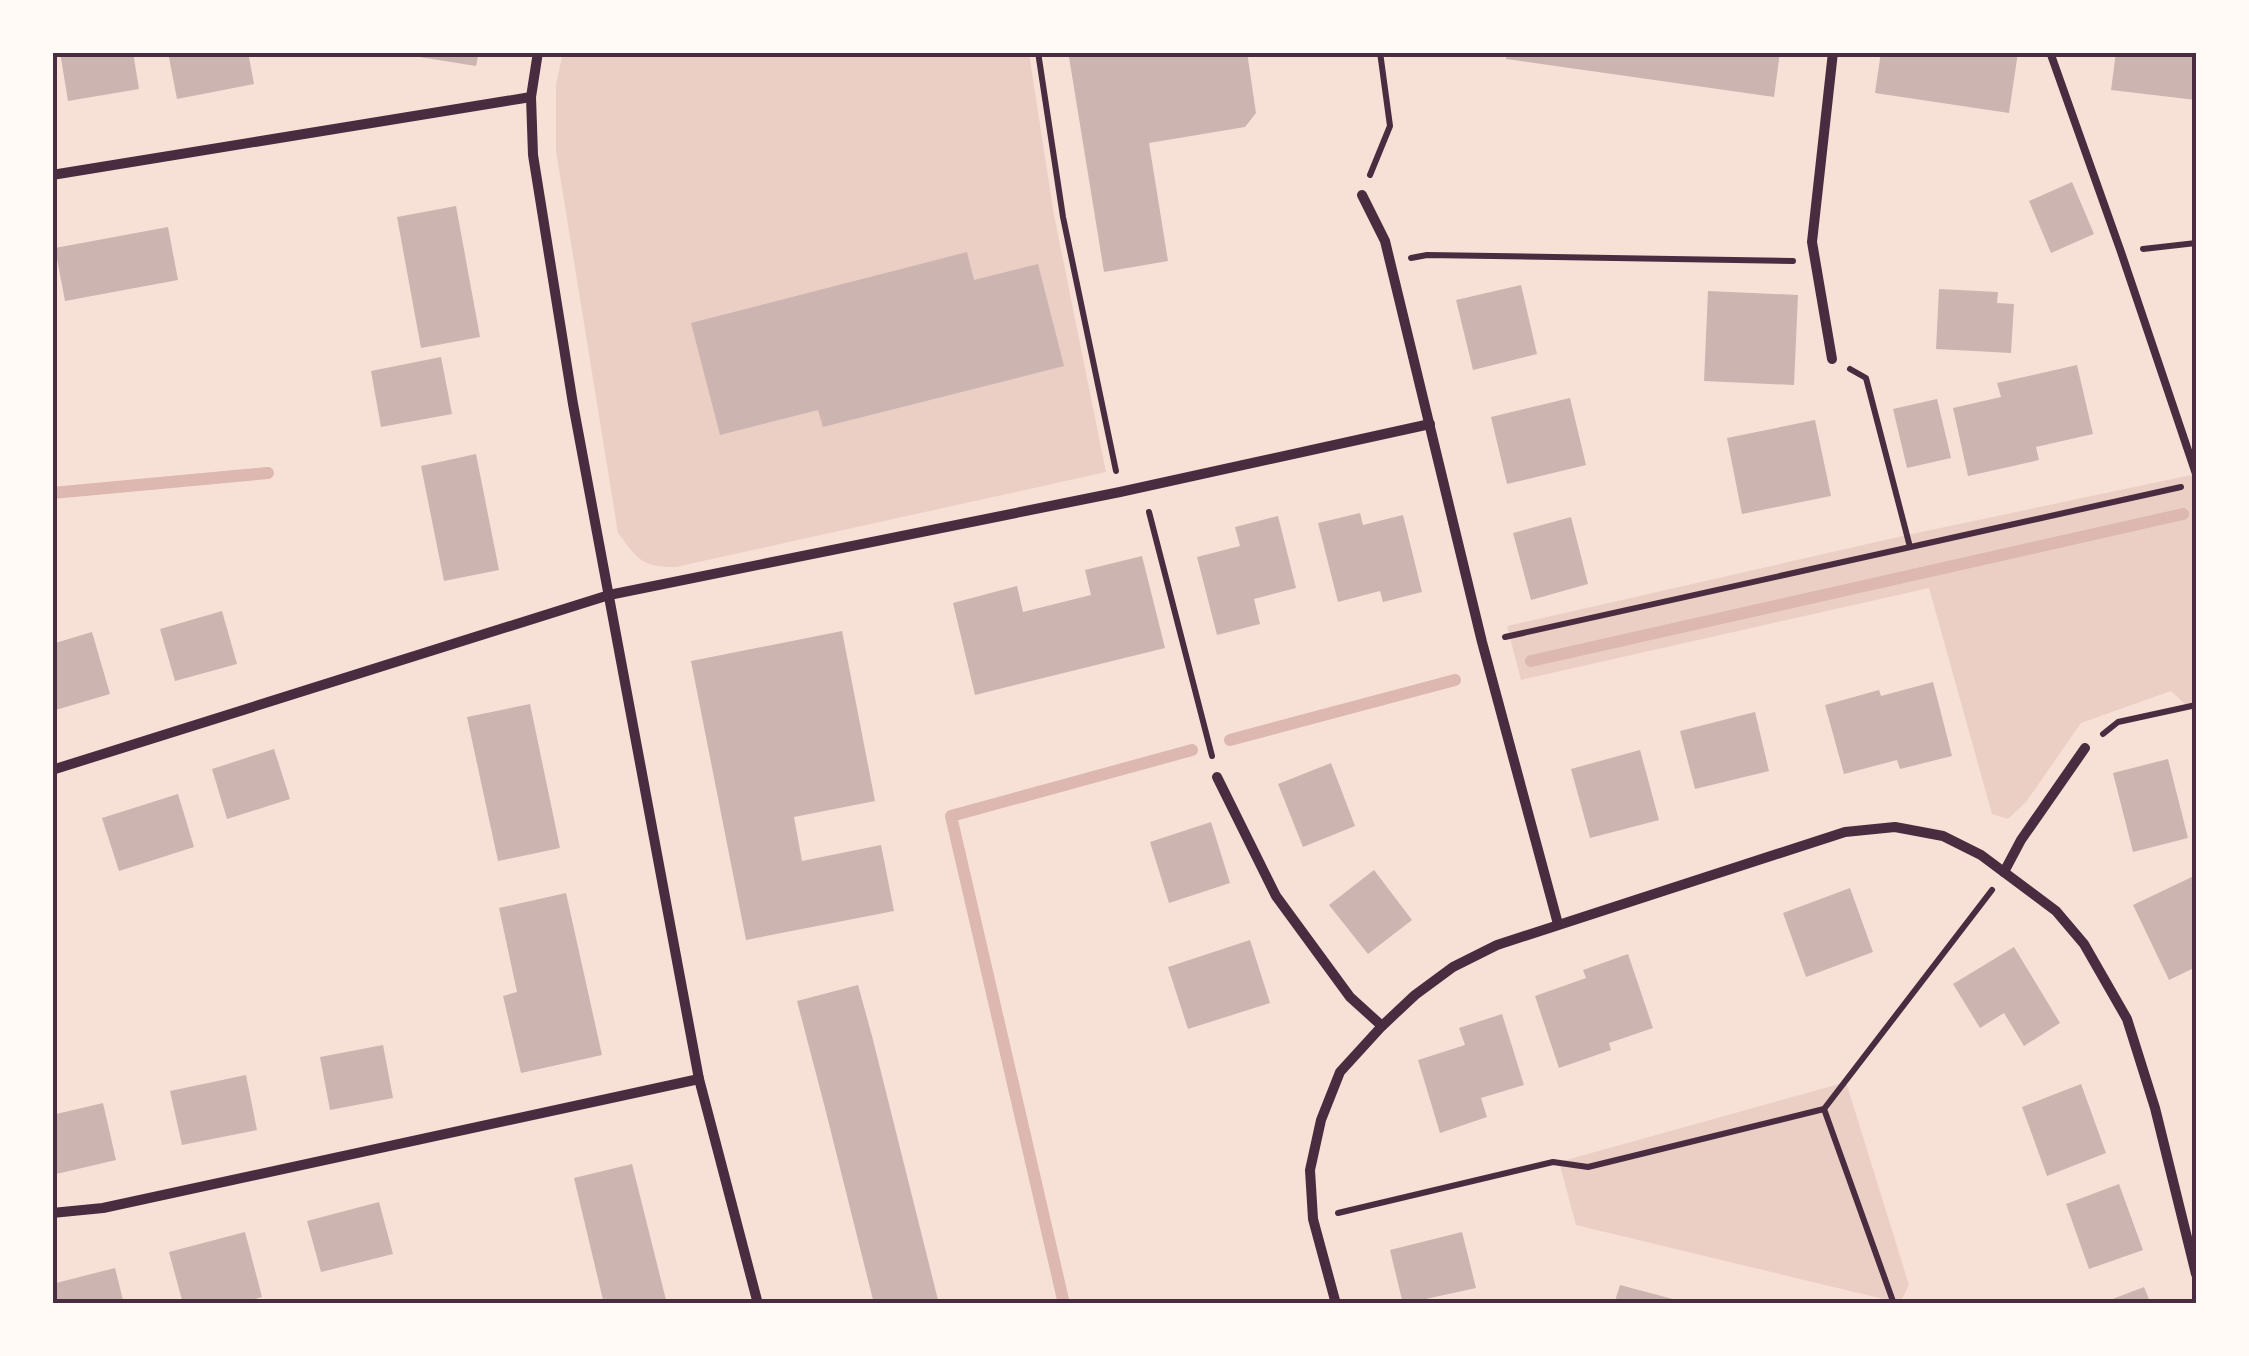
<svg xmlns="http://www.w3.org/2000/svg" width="2249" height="1356" font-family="'Noto Serif',serif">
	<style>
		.green { fill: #ebcfc5 }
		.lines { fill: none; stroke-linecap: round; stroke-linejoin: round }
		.stream { stroke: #dcb8b0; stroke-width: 12 }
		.building { fill: #ccb4b1 }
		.path { stroke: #4a2c40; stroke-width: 6 }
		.service { stroke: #4a2c40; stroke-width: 8 }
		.minor { stroke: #4a2c40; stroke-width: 10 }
		.neatline { fill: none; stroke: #4a2c40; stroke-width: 4 }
	</style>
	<rect width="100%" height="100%" fill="#f7e1d7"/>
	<!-- green -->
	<g class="green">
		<path d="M563,53H1029L1054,215L1106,472L676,567C642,567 638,560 618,533L556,151V84Z"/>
		<path d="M2196,474V703L2186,705L2171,691L2081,723L2026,802L2008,819L1992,814L1929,588L1521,680L1507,626L1907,535Z"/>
		<path d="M1846,1082L1909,1285L1900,1303L1576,1225L1559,1162Z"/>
	</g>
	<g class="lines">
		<!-- stream -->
		<g class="stream">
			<path d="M52,493L268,473"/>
			<path d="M1531,661L2183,514"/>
			<path d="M1230,740L1455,680"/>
			<path d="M1064,1304L951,816L1192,750"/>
		</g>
	</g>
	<!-- building -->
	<g class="building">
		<path d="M60,52H133L139,89L68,101Z"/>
		<path d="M168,52H248L254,84L177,99Z"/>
		<path d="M407,52H479L476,66L407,55Z"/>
		<path d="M1086,52H1247L1256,113L1245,127L1149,143L1168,261L1104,272L1069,57L1086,55Z"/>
		<path d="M1507,52H1780L1774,97L1506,59Z"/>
		<path d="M1881,52H2018L2009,113L1875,93Z"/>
		<path d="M2116,52H2196V100L2111,90Z"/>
		<path d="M2072,182L2094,234L2051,253L2029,201Z"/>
		<path d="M456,206L480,337L421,348L397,217Z"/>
		<path d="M168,227L178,280L65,301L55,248Z"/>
		<path d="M967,252L974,280L1038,264L1064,366L823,427L818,410L720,435L691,323Z"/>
		<path d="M1521,285L1537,354L1473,370L1456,300Z"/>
		<path d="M1939,289L1998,292L1997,303L2014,304L2011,353L1936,349Z"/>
		<path d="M1708,291L1798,295L1794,385L1704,381Z"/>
		<path d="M441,357L452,414L381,427L371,371Z"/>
		<path d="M2077,365L2093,434L2036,447L2039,460L1968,476L1953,408L2001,397L1997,383Z"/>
		<path d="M1570,398L1586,465L1507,484L1491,417Z"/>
		<path d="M1937,399L1951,458L1907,468L1893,409Z"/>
		<path d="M1815,420L1831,496L1742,514L1727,438Z"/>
		<path d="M476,454L499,570L444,581L421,466Z"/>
		<path d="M1360,513L1363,525L1403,515L1422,592L1383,602L1380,591L1338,602L1318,523Z"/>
		<path d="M1278,516L1296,588L1254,599L1260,624L1217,635L1197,557L1240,546L1235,527Z"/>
		<path d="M1571,517L1588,584L1531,600L1513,533Z"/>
		<path d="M1142,556L1165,648L975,695L953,603L1017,586L1023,612L1091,595L1085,570Z"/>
		<path d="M222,611L237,664L175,681L160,629Z"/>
		<path d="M842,631L875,801L794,817L802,861L881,845L894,911L746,940L691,661Z"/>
		<path d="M92,632L110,694L52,711V644Z"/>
		<path d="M1933,682L1952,756L1900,769L1897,760L1844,774L1825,705L1879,690L1881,696Z"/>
		<path d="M530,704L560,848L498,861L467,717Z"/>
		<path d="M1755,712L1769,771L1695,789L1680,731Z"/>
		<path d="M274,749L290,799L227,819L212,769Z"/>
		<path d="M1640,750L1659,820L1590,838L1571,769Z"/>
		<path d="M2168,759L2188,838L2133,852L2113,773Z"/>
		<path d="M1331,763L1355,826L1303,847L1278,784Z"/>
		<path d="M178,794L194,847L119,871L102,818Z"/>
		<path d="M1211,822L1230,883L1169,903L1150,842Z"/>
		<path d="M1374,870L1412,920L1368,954L1329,905Z"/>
		<path d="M2196,875V967L2169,980L2133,905Z"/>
		<path d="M1850,888L1873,952L1806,977L1783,913Z"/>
		<path d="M566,893L602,1055L521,1073L503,996L517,992L499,908Z"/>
		<path d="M1250,940L1270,1003L1188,1029L1168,967Z"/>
		<path d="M2014,947L2060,1023L2024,1046L2004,1013L1980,1028L1953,984Z"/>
		<path d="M1628,954L1653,1028L1609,1043L1611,1050L1559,1068L1535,996L1586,978L1583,970Z"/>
		<path d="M858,985L872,1036L939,1304H874L825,1108L797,1001Z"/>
		<path d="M1502,1014L1524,1085L1481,1098L1487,1117L1440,1133L1418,1060L1465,1045L1459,1028Z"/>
		<path d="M383,1045L393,1098L330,1110L320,1057Z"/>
		<path d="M246,1075L257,1130L182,1145L170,1091Z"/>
		<path d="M2081,1084L2106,1153L2047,1176L2022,1107Z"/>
		<path d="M103,1103L116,1160L52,1175V1115Z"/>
		<path d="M632,1164L667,1304H604L574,1178Z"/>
		<path d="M2119,1184L2143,1250L2089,1269L2066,1204Z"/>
		<path d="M379,1202L393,1254L321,1272L307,1221Z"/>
		<path d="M245,1232L262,1297L236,1304H183L169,1252Z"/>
		<path d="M1462,1232L1476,1288L1403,1304L1390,1250Z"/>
		<path d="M115,1268L124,1304H52V1284Z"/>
		<path d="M1620,1285L1684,1302V1304H1614Z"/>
		<path d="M2144,1287L2151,1304H2103L2102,1303Z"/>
	</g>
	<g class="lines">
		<!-- path -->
		<g class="path">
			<path d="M1038,52L1063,217L1116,471"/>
			<path d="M1370,175L1390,126L1380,52"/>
			<path d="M2143,249L2196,243"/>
			<path d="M1411,258L1427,255L1793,261"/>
			<path d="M1850,369L1866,378L1910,547"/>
			<path d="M1149,512L1212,756"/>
			<path d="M1505,637L2181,487"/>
			<path d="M2103,734L2118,722L2196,705"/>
			<path d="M1824,1109L1992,890"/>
			<path d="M1338,1213L1553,1162L1588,1167L1824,1109L1894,1304"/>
		</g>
		<!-- service -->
		<path class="service" d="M2050,52L2121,252L2196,474"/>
		<!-- minor -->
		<g class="minor">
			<path d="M538,52L531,97L533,155L573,404L699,1079L758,1304"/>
			<path d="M52,175L531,97"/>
			<path d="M1362,195L1385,241L1482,642L1558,924"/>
			<path d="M1832,359L1812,242L1833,52"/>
			<path d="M52,770L609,595L1120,492L1430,424"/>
			<path d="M1217,777L1276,896L1350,997L1382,1026"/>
			<path d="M2004,872L2021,840L2085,748"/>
			<path d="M52,1213L103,1208L699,1079"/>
			<path d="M1336,1304L1313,1219L1310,1170L1321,1120L1340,1072L1382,1026L1415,995L1453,967L1497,945L1845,832L1895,827L1943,836L1981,855L2056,911L2084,944L2127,1019L2155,1108L2196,1274"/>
		</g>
	</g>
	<!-- border -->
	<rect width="2249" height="1356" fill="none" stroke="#fffaf5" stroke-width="110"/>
	<rect x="55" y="55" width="2139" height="1246" class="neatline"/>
</svg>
